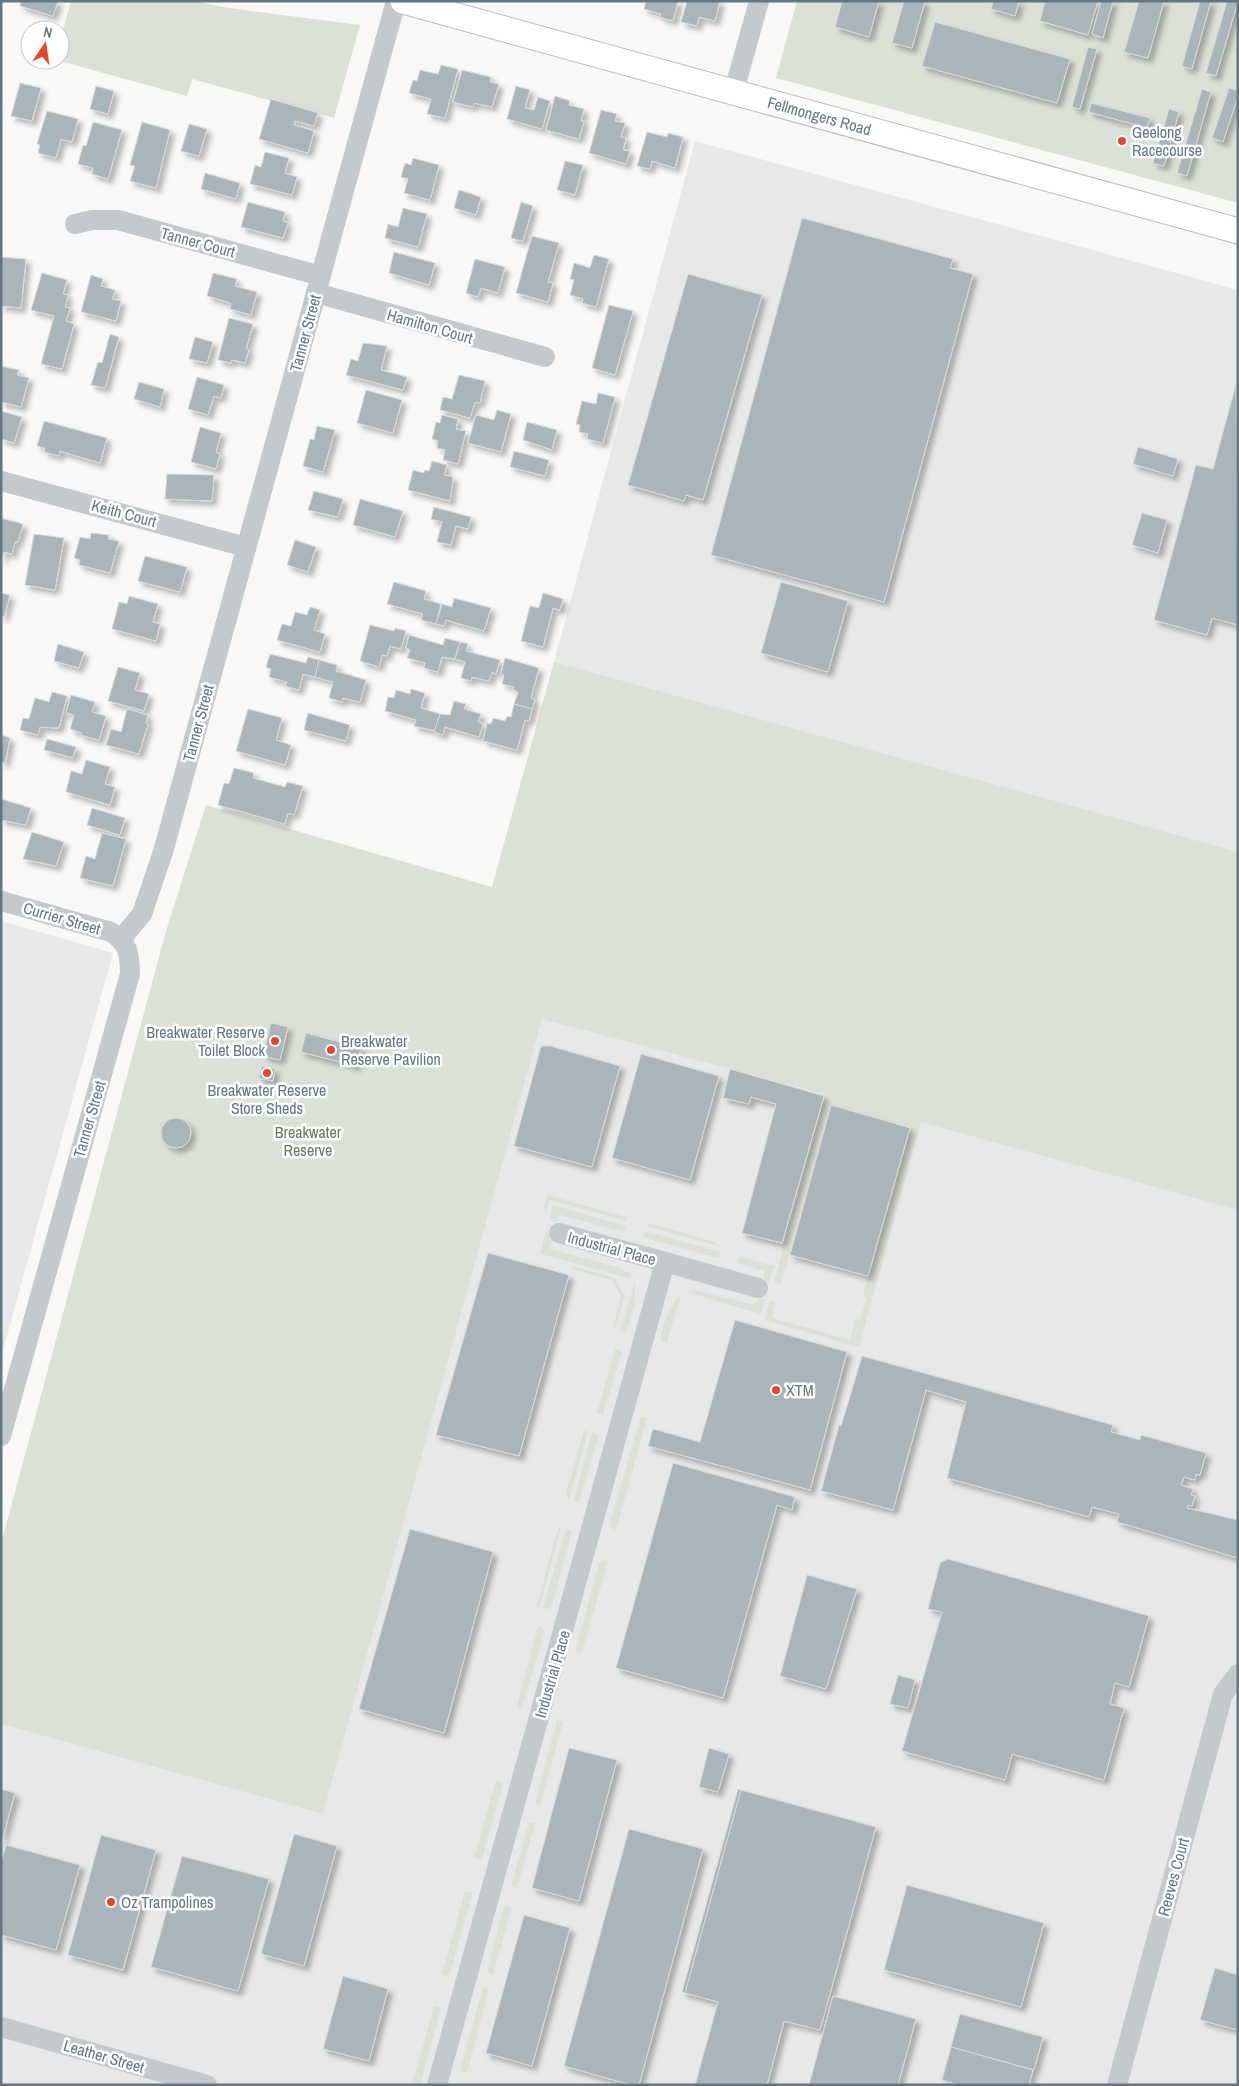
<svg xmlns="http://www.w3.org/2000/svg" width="1239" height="2086" font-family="'Archivo Narrow',sans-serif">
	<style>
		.built { fill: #e7e8e7 }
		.green { fill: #dbe1d7 }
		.building { fill: #aab5b9; stroke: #dadad8; filter: url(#shadow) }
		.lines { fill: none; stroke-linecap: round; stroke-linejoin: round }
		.major-casing { stroke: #b7bcc0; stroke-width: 27 }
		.minor { stroke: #c4c9cc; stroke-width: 20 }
		.major { stroke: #fff; stroke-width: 25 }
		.poi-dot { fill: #e64629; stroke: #fff; stroke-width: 2 }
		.labels { text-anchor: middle; stroke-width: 5; stroke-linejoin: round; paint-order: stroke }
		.street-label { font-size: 16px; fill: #637782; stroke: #fff }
		.poi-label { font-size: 16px; fill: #637782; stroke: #fff; text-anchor: start }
		.park-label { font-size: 16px; fill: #687a62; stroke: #fff }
	</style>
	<defs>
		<filter id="shadow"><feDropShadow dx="4.5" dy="4.5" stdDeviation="2.5" flood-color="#0004"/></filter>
	</defs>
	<rect width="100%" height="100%" fill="#f9f8f6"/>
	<!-- built -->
	<g class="built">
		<path d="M695,141L1238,290V2085H1V1724L323,1814L479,1240L493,887Z"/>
		<path d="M1,921L113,953L1,1357Z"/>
	</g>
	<!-- green -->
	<g class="green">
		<path d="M71,1H195L228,8L360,25L334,118L192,79L187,96L56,60H60V40Z"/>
		<path d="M797,1H1238V203L776,78Z"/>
		<path d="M554,662L1238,852V1210L921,1122L859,1347L765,1320L770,1300L775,1303L772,1318L850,1340L855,1320H860L866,1299L863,1296L868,1276L910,1128L831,1105L781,1284L774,1282L825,1094L542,1019L323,1814L1,1724V1544L166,931L206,805L492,887Z"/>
		<path d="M548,1195L626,1217L627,1221L550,1200L546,1212L544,1208Z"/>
		<path d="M553,1205L626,1226L624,1232L559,1215L556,1222L550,1218Z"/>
		<path d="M651,1224L712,1241L722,1247L646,1226Z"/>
		<path d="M546,1231L554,1236L550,1249L617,1267L632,1275L629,1278L540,1254Z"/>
		<path d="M644,1231L720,1252L719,1258L645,1238L643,1236Z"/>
		<path d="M739,1257L774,1266L769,1281L764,1279V1271L737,1263Z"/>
		<path d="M572,1266L614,1278L625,1296L615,1329L613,1327L621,1296L612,1280L572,1269Z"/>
		<path d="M635,1282V1303L626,1332L620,1331Z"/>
		<path d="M694,1290L755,1305L758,1298L765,1299L761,1314L686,1292Z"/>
		<path d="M681,1295L667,1343L661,1342C661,1326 669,1306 681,1295Z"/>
		<path d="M615,1349L622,1352L603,1415L597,1413Z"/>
		<path d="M641,1417L647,1418L616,1531L609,1525Z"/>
		<path d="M584,1431H588L569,1500L566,1494Z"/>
		<path d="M592,1432L599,1435L579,1502L574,1501Z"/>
		<path d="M559,1526L561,1527L539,1608L537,1605Z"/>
		<path d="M566,1528L572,1531L551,1609L543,1608Z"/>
		<path d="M602,1560L608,1561L582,1653L575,1652L599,1563Z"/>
		<path d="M538,1626L545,1630L522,1708L517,1706Z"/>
		<path d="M557,1720L563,1722L540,1806L535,1804Z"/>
		<path d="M496,1780L503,1784L483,1856L481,1859L474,1858Z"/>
		<path d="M529,1822L535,1823L517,1889L511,1885Z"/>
		<path d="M465,1891L472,1893V1896L449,1976L442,1974Z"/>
		<path d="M506,1906L512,1907L493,1975L487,1971L503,1909Z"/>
		<path d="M483,1987L489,1989L467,2073L460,2071Z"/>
		<path d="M434,2006L441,2008L422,2079L420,2085H412Z"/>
	</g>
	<!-- building -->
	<g class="building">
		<path d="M19,1H58L53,16L20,6L21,2Z"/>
		<path d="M646,1H678L673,21L660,17L661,14L644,9Z"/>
		<path d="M687,1H720L715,21L699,17L697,26L681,22Z"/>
		<path d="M842,1H879L869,37L835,27Z"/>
		<path d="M904,1H925L912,48L892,43Z"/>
		<path d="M993,1H1019L1015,16L991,9Z"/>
		<path d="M1045,1H1098L1088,35L1040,21Z"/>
		<path d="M1101,1H1113L1103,38L1092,34Z"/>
		<path d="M1139,1H1164L1148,58L1124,52Z"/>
		<path d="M1200,1H1211L1192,69L1182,66Z"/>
		<path d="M1227,1H1238L1216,76L1206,73Z"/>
		<path d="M935,22L1070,59L1057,103L922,66Z"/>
		<path d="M1088,47L1097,49L1080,109L1072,107Z"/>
		<path d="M441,65L458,69L445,118L427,114L431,99L409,93L413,80L417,81L420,70L438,74Z"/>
		<path d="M462,70L491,77L490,82L499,84L492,107L474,103L473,107L453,102Z"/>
		<path d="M20,83L41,88L32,121L11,116Z"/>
		<path d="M96,86L114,91L108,114L90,109Z"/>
		<path d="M516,86L530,90L525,108L534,110L538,97L550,101L542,129L507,119Z"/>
		<path d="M1229,88L1238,91V96L1223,142L1212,138Z"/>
		<path d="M1202,89L1211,92L1187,176L1177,173Z"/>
		<path d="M555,96L570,101L569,105L584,109L581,121H584L579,139L546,130Z"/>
		<path d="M271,99L318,113L314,126L295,121L294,125L314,131L308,153L259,139Z"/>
		<path d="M1091,103L1150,118L1147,128L1089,112Z"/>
		<path d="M1169,109L1179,112L1164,166L1153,163Z"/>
		<path d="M601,110L617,114L615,121L625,123L621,137L626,138L623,150L630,151L626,164L589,153Z"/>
		<path d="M47,111L78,119L72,142L61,139L56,158L38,153L40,145L37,144Z"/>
		<path d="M93,122L122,130L108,179L92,174L93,168L78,164L83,145L86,146Z"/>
		<path d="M142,122L170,130L156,188L130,181L135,166L130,165Z"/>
		<path d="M189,124L207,129L199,156L181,151Z"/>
		<path d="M647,132L667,137L668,133L683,137L675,168L652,161L650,169L637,166Z"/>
		<path d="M265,152L289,158L285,173L297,177L292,195L250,184L255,165L261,167Z"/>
		<path d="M413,158L439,165L430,200L404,193L408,179L401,177L405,163L411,165Z"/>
		<path d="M565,161L583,165L575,195L557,190Z"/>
		<path d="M205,173L240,183L236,199L201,189Z"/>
		<path d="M459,190L481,197L476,215L454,208Z"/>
		<path d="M248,202L285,212L283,221L288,223L283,238L241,227Z"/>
		<path d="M521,202L533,206L523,241L511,238Z"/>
		<path d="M403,208L427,214L418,247L385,238L388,224L398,227Z"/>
		<path d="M802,218L953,259L950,268L973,274L884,602L711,555Z"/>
		<path d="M532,236L559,243L548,282L553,283L548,302L516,293Z"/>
		<path d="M394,252L435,263L429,285L389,273Z"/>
		<path d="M594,255L609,259L596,307L582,303L583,299L570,295L574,280L570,279L574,263L590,268Z"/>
		<path d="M1,257L26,259L21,308L1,306Z"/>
		<path d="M475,259L505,267L498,293L481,288L478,297L466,293Z"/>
		<path d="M42,273L67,280L63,294L68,295L65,307L70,308L66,321L74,324L62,369L41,364L54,316L31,310Z"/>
		<path d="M213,273L237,279L235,286L257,292L251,315L230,309L231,303L207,296Z"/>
		<path d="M688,274L762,295L703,500L686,495L684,501L628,485Z"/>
		<path d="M91,275L103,279L101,286L115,290L112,299L121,301L116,321L81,312Z"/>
		<path d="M609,305L633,311L615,375L592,368Z"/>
		<path d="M229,318L253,324L246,349L249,350L245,363L232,360L231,363L218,360Z"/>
		<path d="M110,334L119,337L105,388L91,385L98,362L102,363Z"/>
		<path d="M195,337L213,342L207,363L189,359Z"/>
		<path d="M363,343L387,346L381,370L407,377L403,390L346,375L351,359L358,361Z"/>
		<path d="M1,366L19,370L17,375L29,378L21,407L1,402Z"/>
		<path d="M459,375L485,381L480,403L475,402L470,418L440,410L443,397L452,399Z"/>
		<path d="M197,377L224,385L221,398L214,396L208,415L188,409Z"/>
		<path d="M139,382L164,389L160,407L134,399Z"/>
		<path d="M1236,384L1238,625L1212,618L1207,635L1154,620L1196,465L1213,469Z"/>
		<path d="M366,390L402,400L393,433L357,423Z"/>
		<path d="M598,393L615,397L603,443L587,439L588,434L579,432L580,425L576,424L582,401L596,404Z"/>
		<path d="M497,410L511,414L501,452L468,443L476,415L494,420Z"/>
		<path d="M1,411L22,417L14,443L1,439Z"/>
		<path d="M442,415L458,419L456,429L466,431L458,464L443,460L445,450L437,448L438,441L432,439L436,422L440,423Z"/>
		<path d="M44,421L107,438L100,463L60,451L59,456L44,452L45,448L37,446Z"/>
		<path d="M527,422L557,430L552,450L523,440Z"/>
		<path d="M317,426L335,430L323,472L303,466L310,439L314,440Z"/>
		<path d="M200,427L221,433L216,452L220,454L216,469L191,462Z"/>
		<path d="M1138,447L1178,459L1173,476L1133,464Z"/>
		<path d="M514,451L549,460L545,476L510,467Z"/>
		<path d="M432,461L447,465L444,475L453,477L450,501L408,490L413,470L424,473L425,470L429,471Z"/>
		<path d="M167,474L214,475L212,501L165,499Z"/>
		<path d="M314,491L343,499L338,517L308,510Z"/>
		<path d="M360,499L403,511L395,537L353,525Z"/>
		<path d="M434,507L471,517L468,529L456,526L451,545L437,542L442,522L431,519Z"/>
		<path d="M1142,513L1167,520L1158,553L1132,545Z"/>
		<path d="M1,518L23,524L18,542H15L12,554L4,552L1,561Z"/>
		<path d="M91,533L109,535L108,539L119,541L110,573L79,565L80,560L74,558L80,537L90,539Z"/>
		<path d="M34,534L64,538L55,590L25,585Z"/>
		<path d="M295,540L316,547L308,572L287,565Z"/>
		<path d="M145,556L187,567L180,592L138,581Z"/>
		<path d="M394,582L426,591L424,599L441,604L436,624L421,620L423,614L387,604Z"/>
		<path d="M781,582L848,601L828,672L761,653Z"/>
		<path d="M1,593L10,595L4,617L1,616Z"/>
		<path d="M543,593L563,599L560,610L553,608L543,647L521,641L530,606L539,608Z"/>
		<path d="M129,596L158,604L153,622L160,624L156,641L112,629L119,602L127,604Z"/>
		<path d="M454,598L491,608L484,631L446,620L444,626L436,624L442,604L452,607Z"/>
		<path d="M310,607L320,610L314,630L325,634L320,652L277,640L282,624L291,626L295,612L307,615Z"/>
		<path d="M370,625L394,631L395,628L406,631L401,649L390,646L387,656L382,655L379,667L360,661Z"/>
		<path d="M409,635L443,645L445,638L460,642L455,659L442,657L438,672L424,668L425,663L407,658L410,650L406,648Z"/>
		<path d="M460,642L468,644L466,651L500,660L496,674L492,672L489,681L472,677L471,681L461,678L465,662L455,659Z"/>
		<path d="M58,644L84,652L79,668L54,661Z"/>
		<path d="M270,654L306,663L308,657L320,660L315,677L303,674L299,690L285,686L287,682L269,677L271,669L266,667Z"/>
		<path d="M505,658L539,668L531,698L535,700L532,709L514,704L518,692L513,690L514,687L502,684L504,675L501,674Z"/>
		<path d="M319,660L337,665L336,671L366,680L360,702L343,698L342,702L329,698L333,682L315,677Z"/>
		<path d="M118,667L140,673L135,690L149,694L144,711L108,701Z"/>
		<path d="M411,689L425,693L421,708L440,714L436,731L414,726L416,720L385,711L388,697L394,698L396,690L410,694Z"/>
		<path d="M52,692L67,696L59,728L40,727L38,735L20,730L23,718L29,719L35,698L49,702Z"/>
		<path d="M71,695L95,702L92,712L106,716L99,740L81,735L82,733L70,729L74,715L66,713Z"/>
		<path d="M454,701L466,704L464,709L481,714L478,722L483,724L479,737L445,727L443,735L434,732L440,714L450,715Z"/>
		<path d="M514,704L532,709L529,721L525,720L517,750L483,741L487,723L491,724L493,718L505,721L507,716L511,717Z"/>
		<path d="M127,709L148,715L146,723L148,724L139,754L106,745L111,729L121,732Z"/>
		<path d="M248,709L282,718L276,740L291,745L285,765L236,751Z"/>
		<path d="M308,713L350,725L346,741L304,730Z"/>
		<path d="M1,735L10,738L5,763L1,762Z"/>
		<path d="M47,739L76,747L73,758L44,750Z"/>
		<path d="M86,760L110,767L105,784L115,787L110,805L66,792L71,771L82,774Z"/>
		<path d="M234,768L254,773L253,778L285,787L287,782L303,786L294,815L288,813L285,824L218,805L224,783L229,784Z"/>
		<path d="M1,799L31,808L26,825L1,820Z"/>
		<path d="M92,808L125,818L120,835L87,825Z"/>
		<path d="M32,832L64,842L56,866L23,859Z"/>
		<path d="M102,833L126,839L113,886L80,878L86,856L95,859Z"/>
		<path d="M271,1023L288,1027L280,1060L263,1056Z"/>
		<path d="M306,1033L361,1048L356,1066L301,1052Z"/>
		<path d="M541,1046H550L620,1066L592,1167L514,1146Z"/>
		<path d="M641,1054L719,1076L690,1180L612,1158Z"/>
		<path d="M262,1066L275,1069L273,1081L259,1078Z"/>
		<path d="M730,1069L824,1096L782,1243L742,1233L776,1104L751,1097L749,1104L723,1098Z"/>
		<path d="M831,1105L910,1128L868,1276L790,1255Z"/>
		<circle cx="176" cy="1133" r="15"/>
		<path d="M488,1253L569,1275L519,1456L436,1435Z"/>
		<path d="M735,1320L847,1352L810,1490L648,1446L653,1429L700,1442Z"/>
		<path d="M862,1356L1113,1425L1111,1432L1140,1440L1141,1435L1206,1453L1200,1475L1196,1474L1195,1480L1184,1477L1181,1485L1193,1489L1191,1495L1195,1496L1192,1506L1188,1505L1187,1508L1238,1520V1558L1117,1522L1119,1514L1092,1507L1089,1517L947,1478L966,1402L926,1390L893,1510L821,1491L839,1425L841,1426Z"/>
		<path d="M673,1463L795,1497L792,1510L777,1505L723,1698L616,1668Z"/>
		<path d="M410,1529L493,1552L444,1733L359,1709Z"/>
		<path d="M948,1559L1149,1616L1129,1687L1115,1683L1110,1704L1124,1708L1104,1780L1012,1754L1005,1780L902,1751L942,1612L928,1609L940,1563Z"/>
		<path d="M807,1575L857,1589L826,1689L780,1676Z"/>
		<path d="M898,1675L915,1680L908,1708L890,1704Z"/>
		<path d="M569,1748L617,1760L579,1901L532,1888Z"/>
		<path d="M709,1748L729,1754L718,1792L699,1787Z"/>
		<path d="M1,1789L15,1793L1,1844Z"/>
		<path d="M738,1789L741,1790L685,1993L682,1992Z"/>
		<path d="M741,1790L876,1827L820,2030L784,2021L767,2085H695L718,2002L685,1993Z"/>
		<path d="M629,1829L703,1849L639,2085H631L564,2066Z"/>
		<path d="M294,1834L337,1846L304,1966L261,1954Z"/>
		<path d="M101,1835L156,1850L123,1970L68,1955Z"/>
		<path d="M6,1845L80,1865L56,1950L1,1935V1863Z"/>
		<path d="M182,1856L269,1879L238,1991L151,1967Z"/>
		<path d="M907,1885L1044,1923L1021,2007L884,1970Z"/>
		<path d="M524,1915L570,1928L532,2066L486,2053Z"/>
		<path d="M1215,1968L1238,1975V2030L1200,2020Z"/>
		<path d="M343,1976L388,1989L369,2061L323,2049Z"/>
		<path d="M833,1996L916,2019L898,2085H809Z"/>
		<path d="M960,2014L1043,2037L1034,2070L951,2047Z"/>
		<path d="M951,2047L1033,2070L1029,2085H958L942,2080Z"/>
	</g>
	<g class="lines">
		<!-- major casing -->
		<g class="major-casing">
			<g id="major">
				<path id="s1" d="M403,1L1238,231"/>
			</g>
		</g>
		<!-- minor -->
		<g class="minor">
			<path d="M734,91L759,1"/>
			<path d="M75,224L92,220H118L321,276"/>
			<path d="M316,293L545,357"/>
			<path d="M1,481L246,547"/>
			<path d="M1,901L111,932C130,946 129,952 130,974L1,1436"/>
			<path d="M121,939L142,914L163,852L396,1"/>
			<path d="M665,1262L758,1288"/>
			<path d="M1,2027L207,2085"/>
			<path d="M437,2085L665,1262L559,1233"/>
			<path d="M1117,2085L1223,1694L1238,1674"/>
		</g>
		<!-- major -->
		<use href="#major" class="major"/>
	</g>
	<!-- markers -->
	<g class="poi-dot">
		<circle cx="1122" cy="141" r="5"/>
		<circle cx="275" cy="1041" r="5"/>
		<circle cx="331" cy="1050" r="5"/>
		<circle cx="267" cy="1073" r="5"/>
		<circle cx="776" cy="1390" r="5"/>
		<circle cx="111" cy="1902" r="5"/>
	</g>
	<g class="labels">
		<!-- street labels -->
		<g class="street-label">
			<text dy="6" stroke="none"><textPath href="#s1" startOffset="432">Fellmongers Road</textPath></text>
			<text transform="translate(198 242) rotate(15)" y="6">Tanner Court</text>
			<text transform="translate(430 326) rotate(16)" y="6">Hamilton Court</text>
			<text transform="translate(305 333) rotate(-75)" y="6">Tanner Street</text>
			<text transform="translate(124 513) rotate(15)" y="6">Keith Court</text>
			<text transform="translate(198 723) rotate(-75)" y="6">Tanner Street</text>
			<text transform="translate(62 918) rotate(16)" y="6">Currier Street</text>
			<text transform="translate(89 1119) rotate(-74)" y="6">Tanner Street</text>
			<text transform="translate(612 1248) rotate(15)" y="6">Industrial Place</text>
			<text transform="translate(552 1674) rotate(-74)" y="6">Industrial Place</text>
			<text transform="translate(1173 1877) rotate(-75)" y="6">Reeves Court</text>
			<text transform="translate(104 2056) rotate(16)" y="6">Leather Street</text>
		</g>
		<!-- poi labels -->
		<g class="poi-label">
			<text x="1132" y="138">Geelong<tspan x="1132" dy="18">Racecourse</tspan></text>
			<text x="265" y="1038" text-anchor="end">Breakwater Reserve<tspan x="265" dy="18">Toilet Block</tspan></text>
			<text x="341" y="1047">Breakwater<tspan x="341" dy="18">Reserve Pavilion</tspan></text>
			<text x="267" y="1096" text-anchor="middle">Breakwater Reserve<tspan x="267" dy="18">Store Sheds</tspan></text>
			<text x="786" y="1396">XTM</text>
			<text x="121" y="1908">Oz Trampolines</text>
		</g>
		<!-- park labels -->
		<g class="park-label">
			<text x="308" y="1138">Breakwater<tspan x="308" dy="18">Reserve</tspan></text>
		</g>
	</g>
	<!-- border -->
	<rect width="1239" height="2086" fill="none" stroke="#637782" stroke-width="5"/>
	<!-- north arrow -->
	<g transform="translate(45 45) rotate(13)"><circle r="24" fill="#ffffff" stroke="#c1c9cd"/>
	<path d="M0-4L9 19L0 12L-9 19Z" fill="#e64629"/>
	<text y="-8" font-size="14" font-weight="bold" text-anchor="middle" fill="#637782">N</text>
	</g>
</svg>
